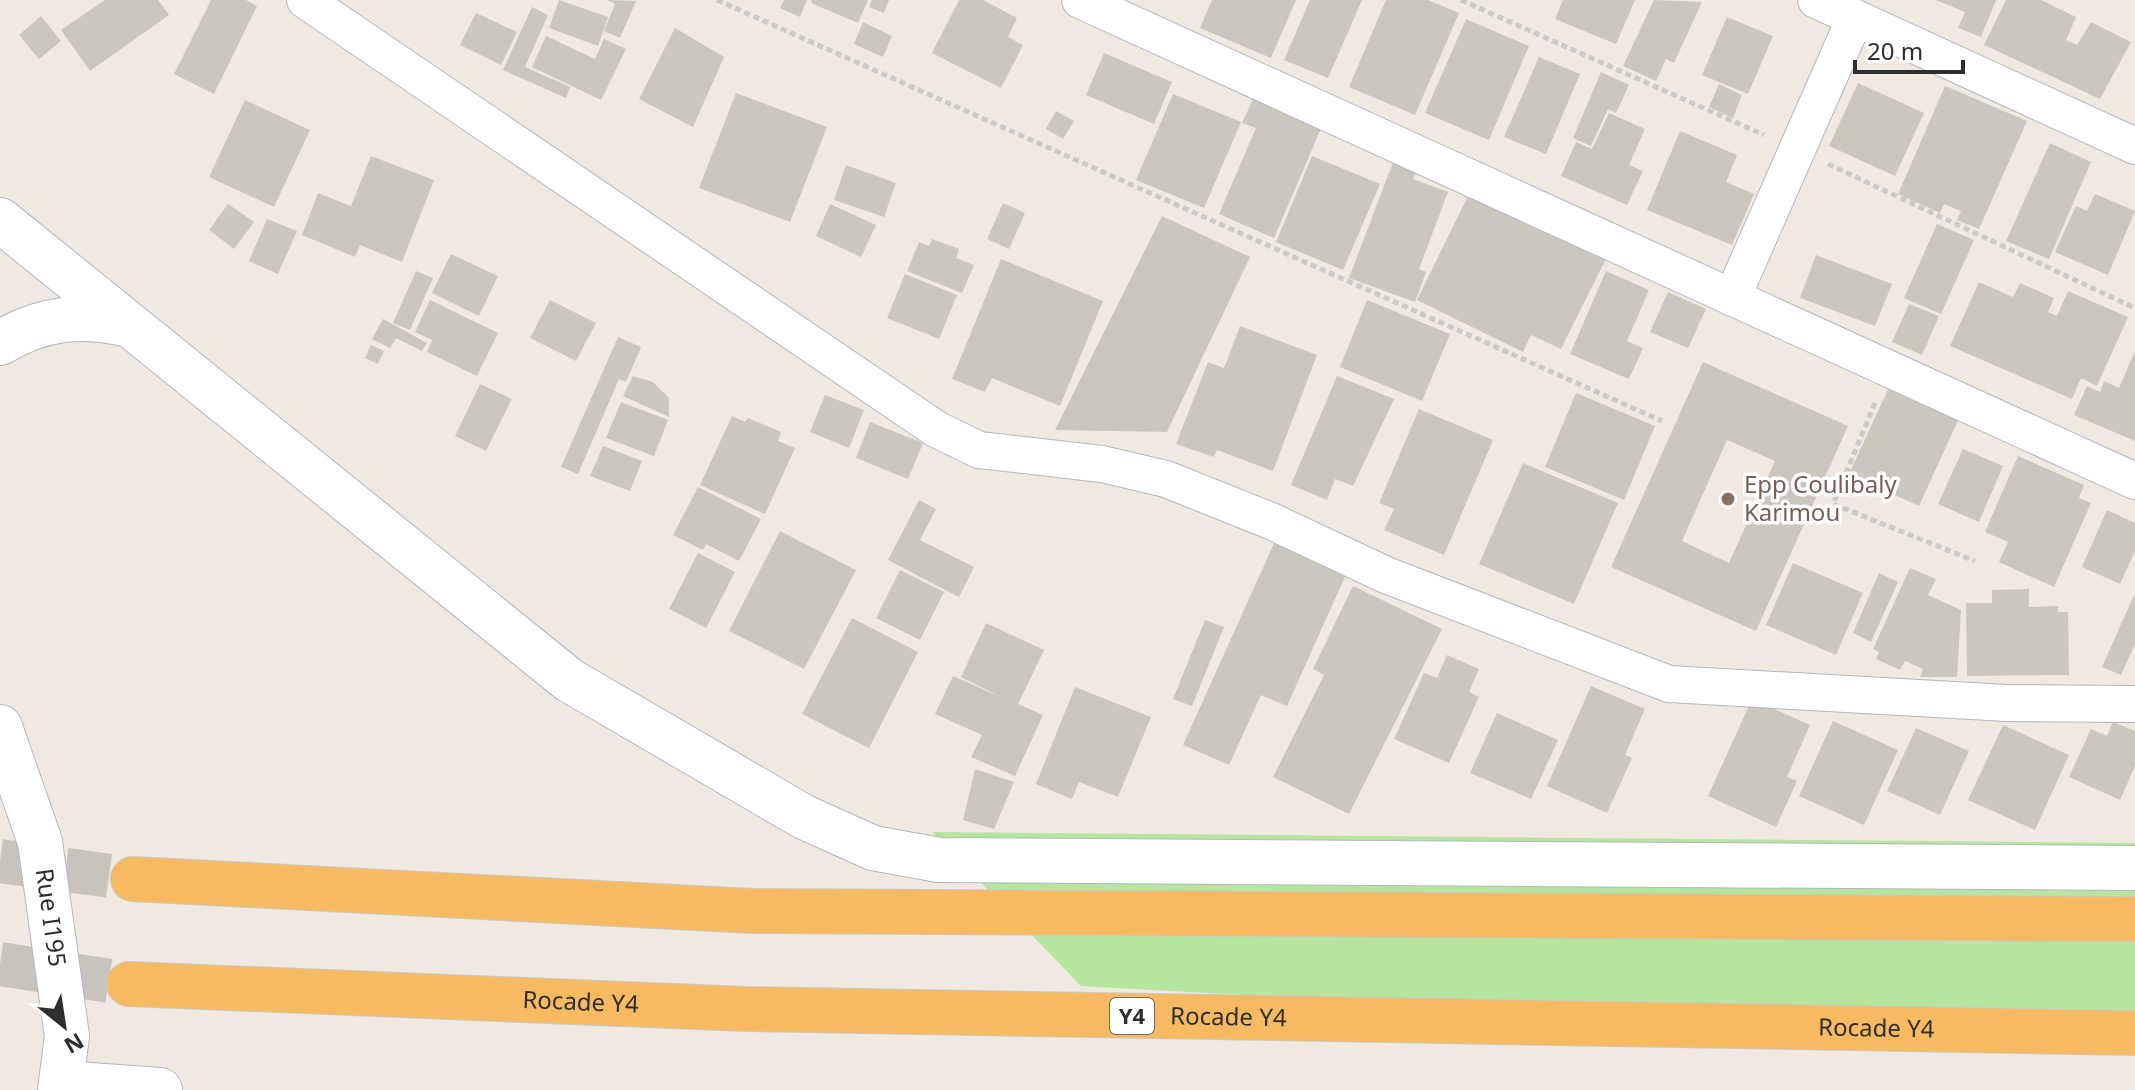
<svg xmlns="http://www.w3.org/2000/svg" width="2135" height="1090" font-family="'Noto Sans',sans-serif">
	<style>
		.green { fill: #b6e59e }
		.building { fill: #cbc7bf; fill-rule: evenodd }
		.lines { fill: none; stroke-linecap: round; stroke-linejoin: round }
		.trunk-tunnel { stroke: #c8c4bd; stroke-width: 44; stroke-dasharray: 44 22; stroke-linecap: butt }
		.minor-casing { stroke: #b4b7c1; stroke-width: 38 }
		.tertiary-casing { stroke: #b4b7c1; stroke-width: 46 }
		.secondary-casing { stroke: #b4b7c1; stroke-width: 46 }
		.trunk-casing { stroke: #c9c9c9; stroke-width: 46 }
		.path { stroke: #c9c9c9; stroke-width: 5; stroke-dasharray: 6 4; stroke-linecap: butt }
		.minor { stroke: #fff; stroke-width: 36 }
		.tertiary { stroke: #fff; stroke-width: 44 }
		.secondary { stroke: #fff; stroke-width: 44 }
		.trunk { stroke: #f8ba60; stroke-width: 44 }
		.education-dot { fill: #8d6e63; stroke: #fff; stroke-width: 3 }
		.labels { text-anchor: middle; stroke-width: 7; stroke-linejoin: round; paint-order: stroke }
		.shield { fill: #fff; stroke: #6d6d6d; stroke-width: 2 }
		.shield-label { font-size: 22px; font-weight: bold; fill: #2e2e2e }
		.education-label { font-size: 24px; fill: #785e54; stroke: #fff; text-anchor: start }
		.street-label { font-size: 24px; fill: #2e2e2e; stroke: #fff }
	</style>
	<rect width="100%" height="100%" fill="#efe9e1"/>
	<!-- green -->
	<path class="green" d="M932,832L2135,843V1044L1081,986Z"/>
	<!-- building -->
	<g class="building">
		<path d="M105,0H158L169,15L90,71L61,30Z"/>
		<path d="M211,0H246L257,6L214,94L174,74Z"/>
		<path d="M559,0L608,17L598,46L549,28Z"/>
		<path d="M607,0L636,1L620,38L604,31L615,4Z"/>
		<path d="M784,0H807L800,17L780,8Z"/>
		<path d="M812,0H868L858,23L811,3Z"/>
		<path d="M872,0H889L884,13L869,7Z"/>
		<path d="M959,0H983L1017,18L1008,37L1023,45L1001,88L932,53Z"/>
		<path d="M1212,0H1296L1271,58L1200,28Z"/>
		<path d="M1310,0H1362L1328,78L1284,60Z"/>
		<path d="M1386,0H1428L1459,13L1415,115L1349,87Z"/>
		<path d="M1563,0H1635L1616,44L1555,19Z"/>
		<path d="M1654,0L1702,2L1674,63L1666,59L1656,81L1623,66Z"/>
		<path d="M1936,0H1996L1981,37L1958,28L1965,12Z"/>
		<path d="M2006,0H2041L2076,17L2066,40L2077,45L2091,22L2131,42L2100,99L1984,45Z"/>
		<path d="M532,7L548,15L525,67L570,87L566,98L503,70Z"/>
		<path d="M476,13L517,32L501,65L460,45Z"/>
		<path d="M41,16L61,41L39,59L19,35Z"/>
		<path d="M1727,17L1773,36L1748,94L1702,75Z"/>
		<path d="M1466,19L1529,46L1489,140L1425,113Z"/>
		<path d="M863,22L892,36L883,57L854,44Z"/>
		<path d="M675,28L724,57L693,127L639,99Z"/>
		<path d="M546,36L595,59L604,39L626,49L601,100L532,67Z"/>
		<path d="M1104,53L1172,82L1154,124L1086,95Z"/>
		<path d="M1539,57L1580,74L1546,154L1504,137Z"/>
		<path d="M1601,72L1629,85L1616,113L1608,109L1591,146L1573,138Z"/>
		<path d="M1858,83L1924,113L1895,176L1829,146Z"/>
		<path d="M1719,84L1742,95L1733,118L1709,107Z"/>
		<path d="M1945,86L2027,121L1979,229L1957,220L1961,211L1944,204L1940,213L1898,194Z"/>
		<path d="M736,93L827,127L790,222L699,188Z"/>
		<path d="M1173,94L1241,122L1204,208L1136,180Z"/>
		<path d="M1254,97L1322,126L1274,238L1219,214L1256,128L1242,123Z"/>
		<path d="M245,100L310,130L274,207L209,177Z"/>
		<path d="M1056,111L1074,121L1063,139L1046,129Z"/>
		<path d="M1609,113L1645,129L1629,165L1643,171L1627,205L1561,176L1576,142L1592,149Z"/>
		<path d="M1680,131L1737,155L1726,182L1754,194L1732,245L1647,210Z"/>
		<path d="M2050,143L2091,162L2049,259L2006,241Z"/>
		<path d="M371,156L434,180L402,262L360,245L355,257L302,235L318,193L351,206Z"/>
		<path d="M1312,156L1380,184L1343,270L1276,242Z"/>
		<path d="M1395,157L1419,165L1413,179L1448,192L1419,269L1426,272L1415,302L1349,278Z"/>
		<path d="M846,165L896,183L884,217L834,200Z"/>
		<path d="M1472,188L1608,255L1561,349L1531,335L1523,352L1417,300Z"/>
		<path d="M2095,194L2135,211L2108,275L2055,252L2076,206L2087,211Z"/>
		<path d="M1003,203L1025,213L1009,249L987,239Z"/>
		<path d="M228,204L254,222L234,249L209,230Z"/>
		<path d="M830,204L876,225L861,257L816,236Z"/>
		<path d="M1162,216L1250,257L1167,432L1055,430Z"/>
		<path d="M267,219L297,231L278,274L249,261Z"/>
		<path d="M1937,224L1974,240L1941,314L1904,298Z"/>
		<path d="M932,239L959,249L956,258L974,265L962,293L907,271L919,242L929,246Z"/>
		<path d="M451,254L498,276L479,316L432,293Z"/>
		<path d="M1816,255L1892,284L1875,326L1800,298Z"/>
		<path d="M1001,259L1103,301L1060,406L992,378L985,392L952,379Z"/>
		<path d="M416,271L433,278L410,330L393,323Z"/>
		<path d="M1606,271L1649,290L1627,341L1643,348L1629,379L1570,354Z"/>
		<path d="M905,274L957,295L939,339L887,318Z"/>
		<path d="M1979,282L2013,297L2020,283L2054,298L2048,312L2057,316L2068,291L2128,317L2097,386L2081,378L2072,399L1950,346Z"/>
		<path d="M1668,292L1706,309L1688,348L1650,332Z"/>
		<path d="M430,300L498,333L477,376L427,352L432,340L415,332Z"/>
		<path d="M550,300L596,323L576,361L530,338Z"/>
		<path d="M1367,300L1450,334L1422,401L1340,367Z"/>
		<path d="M1909,304L1939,316L1922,355L1892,342Z"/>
		<path d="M383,319L427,343L422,351L396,338L390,348L372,339Z"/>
		<path d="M1240,326L1317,355L1273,471L1217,450L1214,457L1176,444L1208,362L1224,368Z"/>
		<path d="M618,337L641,347L626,382L619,379L578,474L561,467Z"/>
		<path d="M371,345L384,351L378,364L365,358Z"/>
		<path d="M2135,351V441L2074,415L2087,386L2100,392L2104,381L2119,388Z"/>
		<path d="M1703,362L1848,426L1756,631L1611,567ZM1727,440L1775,461L1729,563L1682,541Z"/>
		<path d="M633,376L653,382L669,398V417L623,396Z"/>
		<path d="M1337,376L1394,399L1353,486L1335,479L1327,500L1291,485Z"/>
		<path d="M480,384L512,399L486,451L455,436Z"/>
		<path d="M1890,385L1960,416L1919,506L1866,482L1860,494L1843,487Z"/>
		<path d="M1576,393L1655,426L1624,500L1545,467Z"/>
		<path d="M825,395L864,410L849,448L810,432Z"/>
		<path d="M621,402L668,420L654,456L606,438Z"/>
		<path d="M1419,409L1493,440L1444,555L1384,530L1394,509L1379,503Z"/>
		<path d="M732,416L745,422L748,418L781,432L778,441L795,448L765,514L700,485Z"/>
		<path d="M870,422L923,443L908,479L856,458Z"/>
		<path d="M603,446L642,461L630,491L590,476Z"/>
		<path d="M1963,449L2003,466L1979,522L1938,504Z"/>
		<path d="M2018,456L2084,485L2079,498L2091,503L2054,587L1999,562L2008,542L1985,532Z"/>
		<path d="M1523,463L1618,503L1574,604L1479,564Z"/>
		<path d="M698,487L761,519L739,561L706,544L703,550L673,535Z"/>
		<path d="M919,500L936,509L920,540L974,567L959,597L888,560Z"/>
		<path d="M2107,510L2135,523V551L2120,584L2082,567Z"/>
		<path d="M780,531L856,570L804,669L729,631Z"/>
		<path d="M1276,539L1348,570L1287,706L1261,695L1229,765L1183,745Z"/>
		<path d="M698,553L735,572L706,628L669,609Z"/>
		<path d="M1793,563L1863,593L1836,655L1766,625Z"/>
		<path d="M1910,568L1936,579L1928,595L1961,610L1957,677H1920L1923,669L1905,661L1900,670L1876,659L1879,652L1873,649Z"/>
		<path d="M900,570L944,592L920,640L876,618Z"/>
		<path d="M1879,573L1898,582L1871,642L1853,633Z"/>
		<path d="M1353,586L1442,629L1349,814L1273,777L1324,675L1313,669Z"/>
		<path d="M2029,589V607L2058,606V612H2068L2069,675L1967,676L1966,603H1992V590Z"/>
		<path d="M2135,593V644L2121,675L2102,667Z"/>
		<path d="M852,618L918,652L869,748L802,714Z"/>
		<path d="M1205,620L1224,627L1192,706L1173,699Z"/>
		<path d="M986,623L1044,650L1018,704L1043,715L1015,776L971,757L982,735L935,714L953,676L1003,698L961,677Z"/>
		<path d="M1447,655L1479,669L1469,692L1479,697L1449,763L1394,739L1424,673L1437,678Z"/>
		<path d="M1591,686L1645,709L1625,755L1632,758L1607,813L1547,786Z"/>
		<path d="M1075,687L1151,717L1118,797L1079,782L1072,799L1036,784Z"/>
		<path d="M1752,699L1810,725L1787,777L1797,781L1776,827L1708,796Z"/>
		<path d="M1497,713L1558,740L1531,799L1470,773Z"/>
		<path d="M1833,721L1898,750L1864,825L1799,796Z"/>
		<path d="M2113,722L2135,731V766L2120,800L2069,777L2091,729L2107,736Z"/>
		<path d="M2003,725L2069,755L2035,830L1968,800Z"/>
		<path d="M1916,728L1969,751L1940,815L1887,791Z"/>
		<path d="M975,769L1014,782L994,829L963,820Z"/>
	</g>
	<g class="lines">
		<!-- trunk-tunnel -->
		<g class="trunk-tunnel">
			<path d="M0,861L133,879"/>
			<path d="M0,964L129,984"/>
		</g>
		<!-- minor casing -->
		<g class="minor-casing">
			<g id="minor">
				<path d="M305,0L936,429L979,450L1102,464L1166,479L1271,521L1386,575L1669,684L2007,703L2135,704"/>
				<path d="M1080,0L2135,481"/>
				<path d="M1816,0L2135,146"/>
				<path d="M1732,298L1855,18"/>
			</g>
		</g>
		<!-- tertiary casing -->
		<g class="tertiary-casing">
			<g id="tertiary">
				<path d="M0,220L569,680L804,817L873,848L939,860L2135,868"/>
				<path d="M0,343C43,317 82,314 129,325"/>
				<path d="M62,1083L160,1090"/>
			</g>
		</g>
		<!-- secondary casing -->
		<g class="secondary-casing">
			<g id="secondary">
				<path id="s1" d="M0,727L40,842L67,1036L60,1090"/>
			</g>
		</g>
		<!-- trunk casing -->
		<g class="trunk-casing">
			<g id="trunk">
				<path d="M133,879L753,911L2135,919"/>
				<path id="s2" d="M129,984L746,1009L2135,1033"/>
			</g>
		</g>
		<!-- path -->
		<g class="path">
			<path d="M717,0L1662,421"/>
			<path d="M1461,0L1764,135"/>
			<path d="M1828,164L2135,308"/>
			<path d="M1875,403L1833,504L1975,561"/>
		</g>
		<!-- minor -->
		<use href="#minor" class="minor"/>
		<!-- tertiary -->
		<use href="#tertiary" class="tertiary"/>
		<!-- secondary -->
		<use href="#secondary" class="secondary"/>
		<!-- trunk -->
		<use href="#trunk" class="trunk"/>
	</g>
	<!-- markers -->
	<circle class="education-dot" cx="1728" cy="499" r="8"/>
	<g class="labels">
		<!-- shield labels -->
		<rect class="shield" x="1110" y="998" width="44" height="36" rx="6"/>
		<g class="shield-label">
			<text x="1132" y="1024">Y4</text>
		</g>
		<!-- education labels -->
		<g class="education-label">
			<text x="1744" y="493">Epp Coulibaly<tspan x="1744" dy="28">Karimou</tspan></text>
		</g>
		<!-- street labels -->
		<g class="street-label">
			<text dy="8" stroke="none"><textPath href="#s1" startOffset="198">Rue I195</textPath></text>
			<text dy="8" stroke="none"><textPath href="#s2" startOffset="452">Rocade Y4</textPath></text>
			<text dy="8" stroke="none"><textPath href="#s2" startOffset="1100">Rocade Y4</textPath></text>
			<text dy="8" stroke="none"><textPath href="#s2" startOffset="1748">Rocade Y4</textPath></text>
		</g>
	</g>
	<!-- north arrow -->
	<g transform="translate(64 1026) rotate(150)" stroke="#ffffff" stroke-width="6" paint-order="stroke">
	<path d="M0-6L14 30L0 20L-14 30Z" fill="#2e2e2e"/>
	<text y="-12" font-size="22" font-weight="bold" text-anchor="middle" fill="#2e2e2e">N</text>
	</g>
	<!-- scale -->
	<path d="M1855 60v12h108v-12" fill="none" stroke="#2e2e2e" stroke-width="4"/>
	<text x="1867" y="60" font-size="24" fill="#2e2e2e" stroke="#ffffff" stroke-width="6" paint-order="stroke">20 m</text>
</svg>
